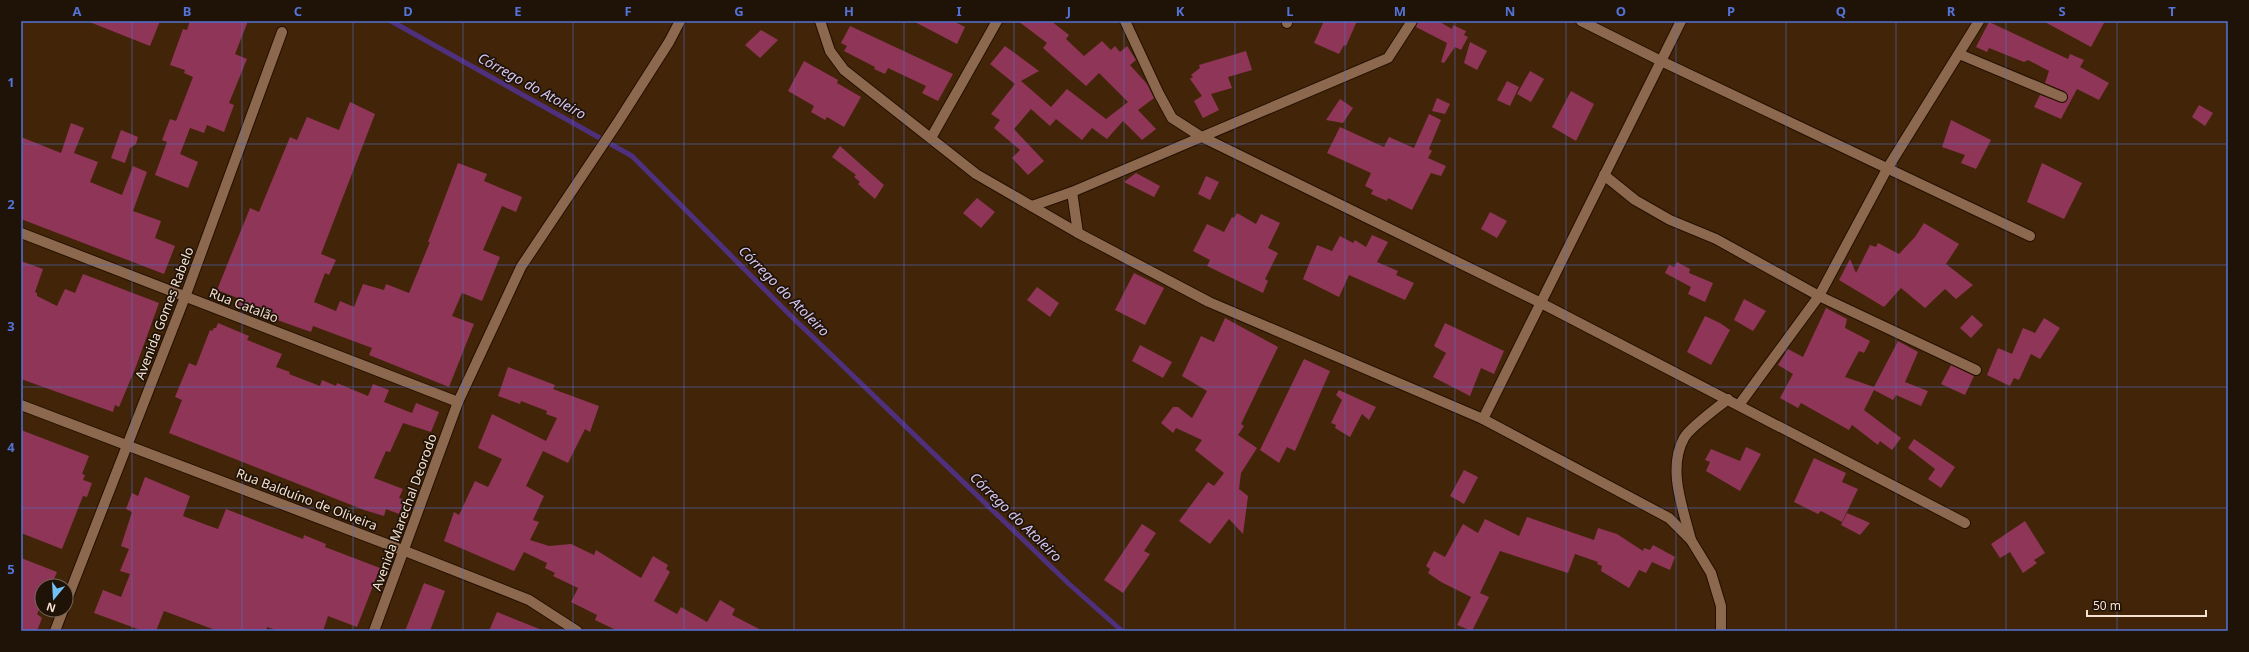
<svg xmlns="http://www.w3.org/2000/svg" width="2249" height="652" font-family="'Noto Sans',sans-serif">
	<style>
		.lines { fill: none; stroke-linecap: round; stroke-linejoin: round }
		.stream { stroke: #4f307d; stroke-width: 5 }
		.building { fill: #8f3558 }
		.minor-casing { stroke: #240f00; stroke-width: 12 }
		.minor { stroke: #8c694e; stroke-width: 10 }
		.grid { fill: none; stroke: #5373d6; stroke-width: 1; stroke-opacity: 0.55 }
		.labels { text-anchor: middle; stroke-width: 3.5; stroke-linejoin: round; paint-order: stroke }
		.street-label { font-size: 13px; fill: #f5e1d2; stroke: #1f1207 }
		.water-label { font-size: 14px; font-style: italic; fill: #d4c6f2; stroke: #1f1207 }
		.neatline { fill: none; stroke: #5373d6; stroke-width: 1.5 }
		.grid-label { font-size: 13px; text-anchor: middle; font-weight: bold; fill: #5373d6 }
	</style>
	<rect width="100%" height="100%" fill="#422509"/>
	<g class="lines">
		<!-- stream -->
		<path class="stream" d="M391,21L632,156L790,315L1068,583L1122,631"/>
	</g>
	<!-- building -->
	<g class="building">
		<path d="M87,21H160L150,46Z"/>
		<path d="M190,21H248L235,54L247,59L229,103L234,105L224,132L207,125L204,133L190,128L180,154L198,162L188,188L155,175L167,142L162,140L170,119L176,121L193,77L184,73L185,70L170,65L183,29L187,30Z"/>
		<path d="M913,21H953L965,27L957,44Z"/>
		<path d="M1018,21H1051L1069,35L1066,39L1084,56L1102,41L1111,50L1115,46L1120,52L1127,46L1136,60L1130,65L1147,84L1154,98L1138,110L1156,129L1142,140L1123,121L1107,139L1092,128L1082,140L1056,119L1050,126L1031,109L1014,129L1044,161L1028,175L1012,158L1020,150L994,128L1000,120L991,114L1015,84L990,64L1005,46L1039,71L1021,81L1051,107L1067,89L1106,119L1128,102L1099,73L1086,86L1043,48L1047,43Z"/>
		<path d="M1324,21H1357L1346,46L1344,45L1339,54L1314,43Z"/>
		<path d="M1418,21H1438L1452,29L1453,25L1466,31L1464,35L1468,37L1461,50L1455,47L1444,63L1441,62L1447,43L1416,27Z"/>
		<path d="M2043,21H2105L2091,47Z"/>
		<path d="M1989,22L2068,59L2070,54L2084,60L2080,67L2109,83L2099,100L2077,89L2061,119L2034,107L2040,95L2062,103L2066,102L2068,96L2064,91L2045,83L2049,71L2028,60L2024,62L1989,48L1987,52L1976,47Z"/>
		<path d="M850,26L953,74L938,101L922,93L926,86L888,68L885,74L874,69L875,67L844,51L847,46L841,43Z"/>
		<path d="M761,30L778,40L760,58L745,45Z"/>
		<path d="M1470,42L1487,51L1477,70L1464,63Z"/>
		<path d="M1246,51L1252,70L1228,77L1232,88L1211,94L1219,110L1203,118L1194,101L1202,96L1190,79L1193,77L1191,75L1200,68L1199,65Z"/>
		<path d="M804,61L838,80L837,83L861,97L844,127L827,117L825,120L811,112L814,106L788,91Z"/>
		<path d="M1530,71L1544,79L1531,102L1517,94Z"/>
		<path d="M1507,81L1519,87L1510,106L1497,100Z"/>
		<path d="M1571,91L1594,104L1576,141L1552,127Z"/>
		<path d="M1437,98L1450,104L1445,114L1432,111Z"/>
		<path d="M1340,99L1353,108L1343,123L1326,120Z"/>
		<path d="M350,102L375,114L321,254L336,260L329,275L325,273L314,302L336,311L340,301L354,307L363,284L384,290L386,284L409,293L430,242H428L458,163L487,174L484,181L522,197L516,212L502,206L483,250L500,257L482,301L462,293L452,316L474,324L449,387L369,355L372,348L313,326L311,332L252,311L238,305L240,299L217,290L250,208L259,212L290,137L297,140L307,117L339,130Z"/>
		<path d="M2199,105L2213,113L2205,126L2192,117Z"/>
		<path d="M1429,114L1441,120L1429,149L1432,151L1428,158L1446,166L1441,176L1431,173L1412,210L1388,198L1387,201L1371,194L1373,190L1365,186L1371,173L1327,153L1340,127L1384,147L1389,137L1414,148Z"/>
		<path d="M1951,120L1991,140L1976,169L1961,163L1965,155L1942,147Z"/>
		<path d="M71,123L84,128L74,153L98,162L90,182L122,195L133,166L147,172L133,211L161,221L155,238L175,246L164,274L21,219V137L61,153Z"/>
		<path d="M121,130L138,137L136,144L130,148L125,163L111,158Z"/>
		<path d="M840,146L884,185L875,199L858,184L860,182L854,177L856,175L832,157Z"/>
		<path d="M2042,163L2082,183L2064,219L2027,202Z"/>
		<path d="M1136,173L1160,186L1154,197L1124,182Z"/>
		<path d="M1206,176L1219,182L1210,200L1198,194Z"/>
		<path d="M977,198L995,212L981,228L963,213Z"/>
		<path d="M1490,212L1507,221L1497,238L1481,229Z"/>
		<path d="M1237,213L1256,224L1261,214L1280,223L1268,248L1278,253L1265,279L1268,281L1263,293L1207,266L1210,260L1193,251L1207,224L1224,232L1232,217L1234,218Z"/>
		<path d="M1924,223L1959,244L1946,264L1973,285L1956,299L1945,289L1925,308L1901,288L1884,307L1839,280L1850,259L1856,273L1870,245L1876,247L1878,243L1899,254L1915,237Z"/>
		<path d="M1372,235L1388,242L1377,262L1398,271L1396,275L1414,283L1405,300L1349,275L1339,297L1303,279L1317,245L1332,251L1340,236L1353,243L1355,240L1366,247Z"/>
		<path d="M21,261L43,269L35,292L37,293V296L57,306L65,289L75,293L83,274L159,303L135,369L119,407L115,405L113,412L21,379Z"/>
		<path d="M1677,262L1690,269L1689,273L1713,283L1705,302L1688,294L1691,287L1665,273L1669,265L1674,267Z"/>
		<path d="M1134,273L1164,288L1145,325L1115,310Z"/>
		<path d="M1037,287L1059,303L1050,317L1027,300Z"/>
		<path d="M1744,299L1766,311L1753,331L1734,320Z"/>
		<path d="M1826,308L1847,319L1845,328L1870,341L1864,353L1859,351L1845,377L1874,387L1898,341L1918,352L1905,382L1928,391L1921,406L1896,395L1893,400L1874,390L1864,410L1901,438L1892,450L1880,441L1878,445L1852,425L1849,430L1801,403L1798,408L1780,398L1793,374L1778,365L1788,349L1803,357Z"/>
		<path d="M1972,315L1983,325L1971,338L1960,328Z"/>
		<path d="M1705,316L1720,323L1730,330L1711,365L1687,352Z"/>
		<path d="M1225,318L1278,347L1241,424L1244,426L1238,435L1257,448L1241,473L1239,489L1248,496L1243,534L1229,519L1210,544L1179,521L1208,482L1214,486L1224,473L1195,450L1202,440L1176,428L1173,433L1161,423L1173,407H1178L1192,418L1207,391L1182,376L1201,336L1214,342Z"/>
		<path d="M2044,318L2060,328L2040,359L2031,354L2019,380L2014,378L2010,386L1987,375L1998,348L2012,354L2023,328L2035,333Z"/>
		<path d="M218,323L249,336L247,340L282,354L276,367L290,372L289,374L320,386L322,380L336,386L337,383L368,396L373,384L389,390L384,402L412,413L416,403L439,412L431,432L403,423L390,452L386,451L374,478L403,489L399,498L404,500L399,514L386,509L384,516L364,510L169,433L182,400L175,397L189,363L196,366L210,330L212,331L214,328H216Z"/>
		<path d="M1445,323L1504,351L1494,374L1481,368L1470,396L1433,377L1446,353L1434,346Z"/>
		<path d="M1140,345L1172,362L1163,378L1132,361Z"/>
		<path d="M1304,359L1330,371L1295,451L1287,447L1279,463L1260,450Z"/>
		<path d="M1951,365L1974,376L1965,395L1941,384Z"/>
		<path d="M508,367L555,385L553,389L599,406L590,432L585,429L568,463L543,451L526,486L544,496L533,520L539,522L530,540L549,546L571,544L594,555L596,550L641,578L653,556L668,565L666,569L670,572L654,601L677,614L681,607L707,622L720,600L735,609L732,615L763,631H618L595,620L597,615L571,602L578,588L553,576L555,573L545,568L547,563L524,552L514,571L444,541L454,512L459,515L475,481L488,487L502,459L478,448L492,414L546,441L557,418L546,414L547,411L521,401L520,404L498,396Z"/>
		<path d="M1339,390L1376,407L1369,420L1362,414L1350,437L1335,428L1336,425L1331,423L1342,400L1336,395Z"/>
		<path d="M21,430L89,456L82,474L85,475L83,480L92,483L87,497L83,496L62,549L21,533Z"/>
		<path d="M1914,439L1955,467L1941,488L1928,479L1935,469L1908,448Z"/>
		<path d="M1746,447L1761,454L1740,491L1706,471L1710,462L1705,460L1711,449L1740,461Z"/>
		<path d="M1814,458L1846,473L1842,482L1858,489L1842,522L1821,511L1818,514L1794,502Z"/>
		<path d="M1464,470L1478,477L1464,504L1450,496Z"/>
		<path d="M145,477L190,496L183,516L204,524L218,529L226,509L303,539L304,535L326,544L325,547L380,568L357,627L328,616L323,631H278L267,627L266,631H218L164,611L156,631H143L94,613L103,590L121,597L130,574L120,571L129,549L121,546L132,512L126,509L132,493L138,496Z"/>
		<path d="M1847,513L1870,523L1860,535L1841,525Z"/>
		<path d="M1527,517L1594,540L1598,528L1617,534L1643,551L1644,548L1650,550L1653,545L1675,557L1670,570L1652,562L1646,573L1639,570L1629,588L1601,571L1602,566L1597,564L1598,562L1575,554L1568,573L1500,551L1480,593L1489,597L1472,631L1457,625L1471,597L1441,582L1428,573L1430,569L1426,566L1434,551L1445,557L1463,524L1478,533L1485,519L1519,536Z"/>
		<path d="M2025,521L2045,553L2034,560L2037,563L2023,573L2010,552L2000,558L1991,544Z"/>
		<path d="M1142,524L1156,533L1144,551L1150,554L1123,593L1104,580Z"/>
		<path d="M21,558L57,572L51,586H42V603L37,614L42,618L37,631H21Z"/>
		<path d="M424,583L445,591L430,631H405Z"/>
		<path d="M497,612L542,630V631H489Z"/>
	</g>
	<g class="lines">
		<!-- minor casing -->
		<g class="minor-casing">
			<g id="minor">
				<path d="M820,21L830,51L844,70L976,174L1078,233L1209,302L1483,419"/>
				<path d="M1125,21L1159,94L1172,118L1200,136L1541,303L1965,523"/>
				<path d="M1581,21L1661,61L2030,236"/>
				<path d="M1681,21L1483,419L1669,518L1691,540L1711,573L1721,606V631"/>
				<path d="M1287,23V21"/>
				<path d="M1959,54L2062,97"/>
				<path d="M931,138L997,21"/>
				<path d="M1604,175L1635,200L1670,220L1716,239L1819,296L1976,370"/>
				<path d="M1072,192L1078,233"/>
				<path d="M1032,206L1072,192L1388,58L1412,21"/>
				<path d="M21,233L458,402"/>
				<path d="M21,405L405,551L529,600L577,631"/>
				<path d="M1739,405L1819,296L1887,169L1979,21"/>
				<path d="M1691,540C1683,508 1667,469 1684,438C1689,428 1718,407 1728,399"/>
				<path d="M66,602L185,297L282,32"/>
				<path d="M55,631L63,610"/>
				<path d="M374,631L458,402L521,267L618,122L669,42L680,21"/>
			</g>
		</g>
		<!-- minor -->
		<use href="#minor" class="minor"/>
	</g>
	<!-- grid -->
	<path class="grid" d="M132,21V631M242,21V631M353,21V631M463,21V631M573,21V631M684,21V631M794,21V631M904,21V631M1014,21V631M1124,21V631M1235,21V631M1345,21V631M1455,21V631M1566,21V631M1676,21V631M1786,21V631M1896,21V631M2006,21V631M2117,21V631M21,144H2228M21,265H2228M21,387H2228M21,508H2228"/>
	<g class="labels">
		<!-- street labels -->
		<g class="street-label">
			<text transform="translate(244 305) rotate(21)" y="5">Rua Catalão</text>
			<text transform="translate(164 313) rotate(-69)" y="5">Avenida Gomes Rabelo</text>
			<text transform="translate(307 499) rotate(21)" y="5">Rua Balduíno de Oliveira</text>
			<text transform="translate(404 512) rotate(-70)" y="5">Avenida Marechal Deorodo</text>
		</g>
		<!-- water labels -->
		<g class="water-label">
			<text transform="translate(532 86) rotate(29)" y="5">Córrego do Atoleiro</text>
			<text transform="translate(784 291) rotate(45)" y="5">Córrego do Atoleiro</text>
			<text transform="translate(1016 517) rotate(44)" y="5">Córrego do Atoleiro</text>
		</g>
	</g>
	<!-- border -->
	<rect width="2249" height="652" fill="none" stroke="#1f1207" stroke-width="44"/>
	<!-- north arrow -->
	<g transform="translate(54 598) rotate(198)"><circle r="19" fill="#1f1207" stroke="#756558"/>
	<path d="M0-3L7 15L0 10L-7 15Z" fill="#72c1f5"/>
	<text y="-6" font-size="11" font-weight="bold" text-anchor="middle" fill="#f5e1d2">N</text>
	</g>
	<!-- scale -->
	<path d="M2087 610v6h119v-6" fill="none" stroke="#f5e1d2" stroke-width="2"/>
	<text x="2093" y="610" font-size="12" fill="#f5e1d2" stroke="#1f1207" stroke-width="3" paint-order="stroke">50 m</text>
	<rect x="22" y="22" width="2205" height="608" class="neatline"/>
	<g class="grid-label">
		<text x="77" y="16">A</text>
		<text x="187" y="16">B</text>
		<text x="298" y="16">C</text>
		<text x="408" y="16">D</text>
		<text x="518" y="16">E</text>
		<text x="628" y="16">F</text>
		<text x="739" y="16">G</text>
		<text x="849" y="16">H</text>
		<text x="959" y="16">I</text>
		<text x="1069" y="16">J</text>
		<text x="1180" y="16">K</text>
		<text x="1290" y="16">L</text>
		<text x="1400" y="16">M</text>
		<text x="1510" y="16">N</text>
		<text x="1621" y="16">O</text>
		<text x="1731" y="16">P</text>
		<text x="1841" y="16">Q</text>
		<text x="1951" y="16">R</text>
		<text x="2062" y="16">S</text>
		<text x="2172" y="16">T</text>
		<text x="11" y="87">1</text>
		<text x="11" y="209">2</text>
		<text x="11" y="331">3</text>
		<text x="11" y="452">4</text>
		<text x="11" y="574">5</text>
	</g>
</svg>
